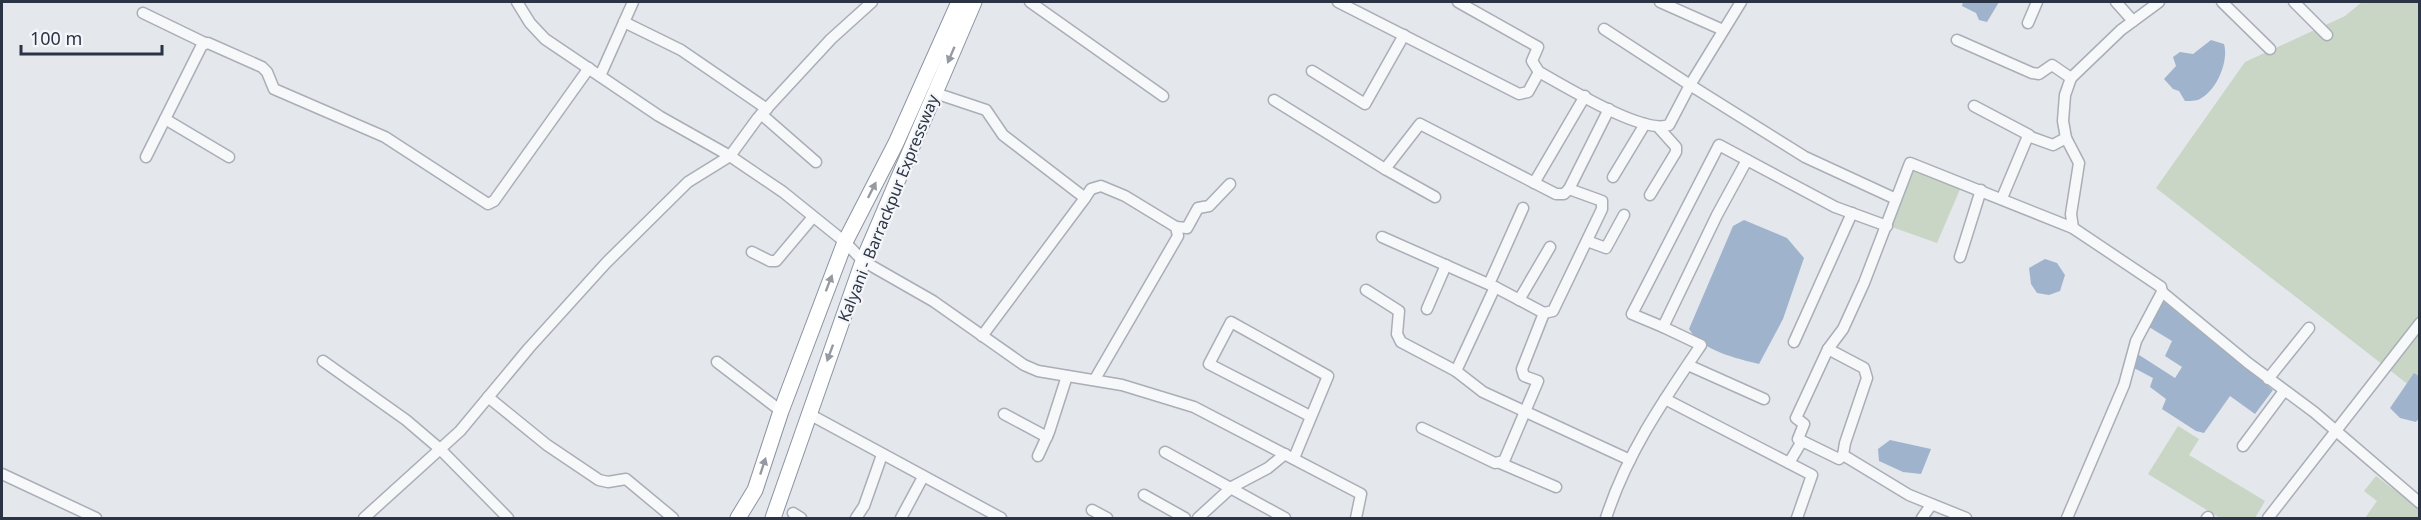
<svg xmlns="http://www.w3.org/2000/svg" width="2421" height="520" font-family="'Noto Sans',sans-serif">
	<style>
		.green { fill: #c9d6c5 }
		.water { fill: #9fb4cc }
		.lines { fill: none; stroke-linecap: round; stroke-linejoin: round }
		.minor-casing { stroke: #a9aeb7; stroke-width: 13 }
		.highway-casing { stroke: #8b94a3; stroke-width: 17 }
		.minor { stroke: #f7f8fa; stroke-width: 10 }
		.highway { stroke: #fff; stroke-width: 15 }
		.oneway { fill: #959aa2 }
		.labels { text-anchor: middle; stroke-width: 4.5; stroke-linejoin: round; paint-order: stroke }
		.street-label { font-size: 16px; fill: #2b3445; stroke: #f4f6f9 }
	</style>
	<rect width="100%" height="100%" fill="#e4e7ec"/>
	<!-- green -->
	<g class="green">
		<path d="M2362,2H2419V393L2156,188L2245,62L2345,16Z"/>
		<path d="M1912,162L1961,187L1937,243L1889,226Z"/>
		<path d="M2178,426L2199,439L2189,455L2265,501L2255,518H2220L2148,474Z"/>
		<path d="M2376,476L2419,508V518H2365L2377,501L2364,491Z"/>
	</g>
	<!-- water -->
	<g class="water">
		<path d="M1963,2H1999L1987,22L1979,20L1976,13L1962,6Z"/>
		<path d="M2211,40L2224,44C2229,61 2217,90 2200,99C2196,101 2189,101 2185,101L2179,91L2173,89L2164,79L2176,66L2173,57L2180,52L2193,54Z"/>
		<path d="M1744,220L1787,238L1804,258L1783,319L1759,364C1735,358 1703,351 1689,329L1733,226Z"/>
		<path d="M2045,259L2057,263L2065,275L2060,291L2049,295L2037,293L2031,284L2029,268Z"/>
		<path d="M2163,301L2273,390L2255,414L2230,396L2204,433L2196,431L2162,409L2166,399L2150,387L2153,378L2132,367L2136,353L2175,378L2182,367L2165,356L2172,341L2149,327Z"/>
		<path d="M2414,373L2420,377L2419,418L2416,422L2400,418L2390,408Z"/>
		<path d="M1890,440L1931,449L1921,474L1903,472L1879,461L1878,449Z"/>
	</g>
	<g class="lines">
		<!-- minor casing -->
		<g class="minor-casing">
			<g id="minor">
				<path d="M517,2L530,23L545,39L659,116L730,156L783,192L845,242L863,261L933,301L1024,365L1038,371L1122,385L1194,407L1361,494L1356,518"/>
				<path d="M1030,2L1163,96"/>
				<path d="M1338,2L1519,94L1528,92L1539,72"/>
				<path d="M1458,2L1538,47L1532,61L1539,72C1565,86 1643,135 1669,125L1690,85L1805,157L1896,199"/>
				<path d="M1660,2L1723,30"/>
				<path d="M2116,2L2133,21"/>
				<path d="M2222,2L2270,49"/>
				<path d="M2294,2L2327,35"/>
				<path d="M143,13L205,43"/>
				<path d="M624,22L681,50L767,109"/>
				<path d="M2028,23L2037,2"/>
				<path d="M1604,29L1690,85L1741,2"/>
				<path d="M1957,40L2032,73L2039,74L2052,65L2071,78"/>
				<path d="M1312,71L1365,104L1404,35"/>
				<path d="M600,76L633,2"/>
				<path d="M935,93L986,110L1003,135L1085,198L982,336"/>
				<path d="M1274,100L1385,169L1420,124L1556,194H1564L1569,189L1602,201V209L1553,311L1544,313"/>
				<path d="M1974,106L2029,135"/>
				<path d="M761,114L816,162"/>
				<path d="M165,119L229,157"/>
				<path d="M146,157L202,45L208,43L262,67L267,72L274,89L385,137L488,204L494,201L589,68"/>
				<path d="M1385,169L1435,197"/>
				<path d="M1613,177L1645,124"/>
				<path d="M1534,183L1585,96"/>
				<path d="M1569,189L1609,109"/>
				<path d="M1650,195L1676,152V147L1659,128"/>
				<path d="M1085,198L1091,189L1101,186L1125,196L1176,227L1178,236L1095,379"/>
				<path d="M2002,198L2028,136L2053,145L2066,138"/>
				<path d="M1176,227L1187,228L1198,208L1209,206L1230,184"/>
				<path d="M2073,228L2071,214L2079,163L2066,138L2063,121L2065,95L2071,78L2121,30L2159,2"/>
				<path d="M1382,237L1495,287"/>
				<path d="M1587,241L1606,248L1624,215"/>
				<path d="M752,252L770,261H776L813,217"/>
				<path d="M1960,257L1981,190"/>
				<path d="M1489,284L1523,208"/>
				<path d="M1366,290L1399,311L1397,334L1401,342L1456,371L1483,392L1630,460"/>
				<path d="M2162,292L2248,363L2314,412L2420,503"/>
				<path d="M1519,300L1550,247"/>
				<path d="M1427,309L1446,265"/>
				<path d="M1663,327L1632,314L1719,145L1747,160"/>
				<path d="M1794,342L1852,213"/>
				<path d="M1828,349L1864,368L1867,378L1845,443L1843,455L1909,495L1966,518"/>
				<path d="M323,361L406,420L440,449L508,518"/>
				<path d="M717,362L781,411"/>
				<path d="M1688,365L1764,399"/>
				<path d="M2268,379L2309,328"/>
				<path d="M488,397L547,445L599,480L608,482L626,479L673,518"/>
				<path d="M1665,399L1812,475L1797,518"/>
				<path d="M809,414L1001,518"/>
				<path d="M1004,414L1047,437"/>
				<path d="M1422,428L1495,463L1504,461L1538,381L1524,376L1522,369L1544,313L1495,287L1456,371"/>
				<path d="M2243,446L2284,391"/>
				<path d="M1165,452L1285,518"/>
				<path d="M1843,455L1839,459L1798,439L1804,424L1796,418L1828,349L1843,329L1864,283L1910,163L2073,228L2161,287L2162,292L2136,341L2124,385L2067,518"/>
				<path d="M1038,456L1049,432L1067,376"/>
				<path d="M1294,458L1328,376L1231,322L1209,364L1310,416"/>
				<path d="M1500,463L1556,487"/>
				<path d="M1789,463L1802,441"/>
				<path d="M2,474L96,518"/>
				<path d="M1144,495L1185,518"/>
				<path d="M1092,510L1107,518"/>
				<path d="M793,513L801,518"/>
				<path d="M364,518L460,431L529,348L606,263L688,182L730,156L757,119L831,39L872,2"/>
				<path d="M856,518L864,506L882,455"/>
				<path d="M901,518L923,477"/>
				<path d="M1198,518L1232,487L1268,468L1285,454"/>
				<path d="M1606,518C1627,453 1663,401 1701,345L1663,327L1717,215L1747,160L1835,207L1887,226"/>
				<path d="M1922,518L1931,505"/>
				<path d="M2207,518L2208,517"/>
				<path d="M2268,518L2420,323"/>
			</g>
		</g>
		<!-- highway casing -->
		<g class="highway-casing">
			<g id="highway">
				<path d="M738,518L755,490L781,411L845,242L896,143L959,2"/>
				<path d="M773,518L863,261L974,2"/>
			</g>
		</g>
		<!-- minor -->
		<use href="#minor" class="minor"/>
		<!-- highway -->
		<use href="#highway" class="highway"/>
	</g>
	<!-- one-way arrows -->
	<defs><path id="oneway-solid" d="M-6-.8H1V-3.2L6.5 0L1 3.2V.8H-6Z" transform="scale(1.5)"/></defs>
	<g class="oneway">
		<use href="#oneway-solid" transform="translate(951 55) rotate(113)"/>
		<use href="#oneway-solid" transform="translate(872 190) rotate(-63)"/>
		<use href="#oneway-solid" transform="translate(829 283) rotate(-69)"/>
		<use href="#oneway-solid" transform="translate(830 353) rotate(110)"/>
		<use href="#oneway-solid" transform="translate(763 466) rotate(-72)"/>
	</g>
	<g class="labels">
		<!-- street labels -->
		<g class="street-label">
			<text transform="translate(888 208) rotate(-68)" y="6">Kalyani - Barrackpur Expressway</text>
		</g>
	</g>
	<!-- border -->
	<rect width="2421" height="520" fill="none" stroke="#2b3445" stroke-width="6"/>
	<!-- scale -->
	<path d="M21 45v9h141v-9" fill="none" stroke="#2b3445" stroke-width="3"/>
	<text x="30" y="45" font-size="18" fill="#2b3445" stroke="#f4f6f9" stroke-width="4.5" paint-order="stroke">100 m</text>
</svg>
